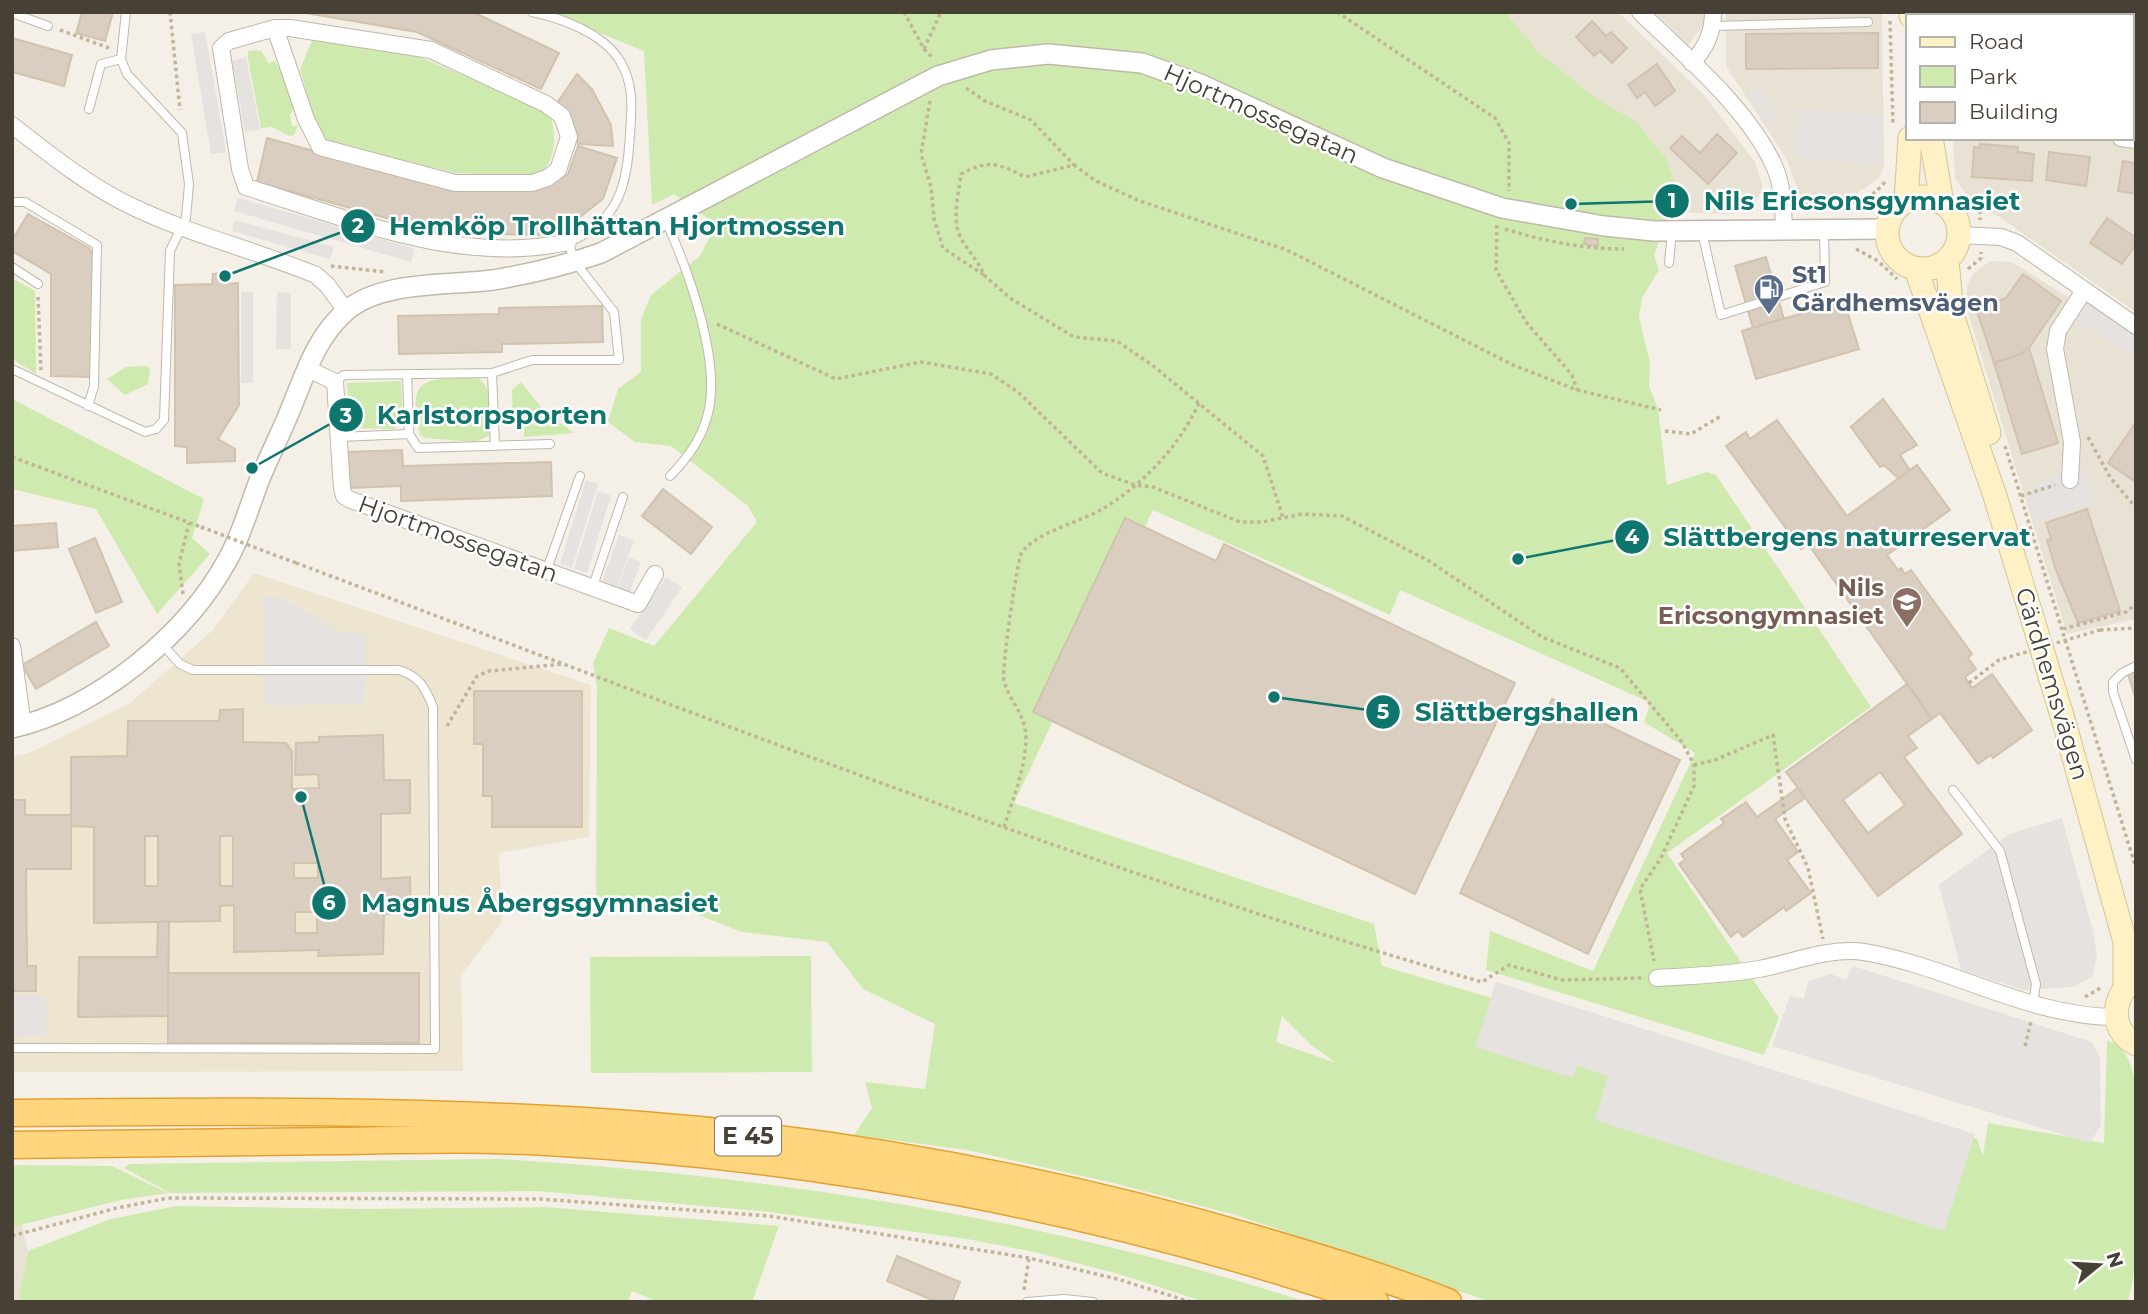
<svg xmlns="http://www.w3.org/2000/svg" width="2148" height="1314" font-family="Montserrat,sans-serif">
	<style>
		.residential { fill: #e8e2d5 }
		.education { fill: #eee5d0 }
		.green { fill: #cfeaae; fill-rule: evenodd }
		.parking { fill: #e5e2df }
		.building { fill: #d9cebf; stroke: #d1c3ae; stroke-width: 2; fill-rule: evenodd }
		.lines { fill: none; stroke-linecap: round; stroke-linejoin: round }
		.service-casing { stroke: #c0b8a9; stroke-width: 10 }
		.minor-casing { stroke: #c0b8a9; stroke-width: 18 }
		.tertiary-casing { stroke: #c0b8a9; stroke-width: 22 }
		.secondary-casing { stroke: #d6c495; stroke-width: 25 }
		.trunk-casing { stroke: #e4a131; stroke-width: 29 }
		.path { stroke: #c2b499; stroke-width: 3.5; stroke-dasharray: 3.5 3.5; stroke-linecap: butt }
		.service { stroke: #fff; stroke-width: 8 }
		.minor { stroke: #fff; stroke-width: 16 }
		.tertiary { stroke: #fff; stroke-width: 19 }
		.secondary { stroke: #fff1c6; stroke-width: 23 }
		.trunk { stroke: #ffd67e; stroke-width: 26 }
		.path-bridge { stroke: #c2b499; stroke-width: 3.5; stroke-dasharray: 3.5 3.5; stroke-linecap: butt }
		.labels { text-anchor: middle; stroke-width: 5; stroke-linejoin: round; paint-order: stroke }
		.shield { fill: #fff; stroke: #7e7972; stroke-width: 2 }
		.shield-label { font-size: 23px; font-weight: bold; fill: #474035 }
		.street-label { font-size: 24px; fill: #474035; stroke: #fff }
		.service-label { font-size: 24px; font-weight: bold; fill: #4e5e75; stroke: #fff; text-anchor: start }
		.education-label { font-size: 24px; font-weight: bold; fill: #785e54; stroke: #fff; text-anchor: end }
		.leader { fill: none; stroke: #0f766e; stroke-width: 2.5 }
		.callout-dot { fill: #0f766e; stroke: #fff; stroke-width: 2.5 }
		.mark-label { font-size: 21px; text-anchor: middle; font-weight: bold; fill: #fff }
		.callout-label { font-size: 26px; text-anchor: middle; font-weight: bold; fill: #0f766e; stroke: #fff; stroke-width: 5; stroke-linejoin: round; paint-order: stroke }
	</style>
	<rect width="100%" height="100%" fill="#f4f0e7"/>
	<!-- residential -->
	<g class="residential">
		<path d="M1486,12H1618L1704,95L1755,162L1763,188L1753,208L1730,214L1653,212Z"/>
		<path d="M1655,12H1704V25L1688,45Z"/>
		<path d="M1726,12H1882L1884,166L1879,178L1853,196L1839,201L1802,200L1786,158L1726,66Z"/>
		<path d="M2132,37L2136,38V312L1966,194L1955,178L1953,138H2132Z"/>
		<path d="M1990,261L2012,262L2136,339V619L2067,634L1967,310V286L1974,273Z"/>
		<path d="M22,1224L28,1251L18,1302H12V1227Z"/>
	</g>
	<!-- education -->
	<path class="education" d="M254,573L591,685L589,837L499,853L502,922L461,975L463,1071L12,1072V757L29,753L130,703L213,630Z"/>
	<!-- green -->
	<g class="green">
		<path d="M548,12H1505L1539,53L1598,100L1635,121L1665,157L1679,193L1654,255L1659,270L1642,298L1639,317L1650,363L1649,386L1658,409L1667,485L1707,472L1716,475L1871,707L1667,853L1779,1018L1764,1055L1486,970L1490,931L1593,971L1695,753L1644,722L1651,703L1400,590L1390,615L1153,510L1014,803L1374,924L1382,966L1977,1139L1983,1156L1988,1123L2104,1143L2107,1040C2129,1049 2133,1068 2136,1090C2136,1155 2144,1240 2128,1302H1491L1236,1215L1113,1183L967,1150L854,1135L872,1108L865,1082L925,1089L935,1024L863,989L827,942L742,932L691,912L632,913L596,895L597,688L593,663L609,628L654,646L757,522L748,506L671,446L635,442L608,422L618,389L641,372V319L651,295L700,256L716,225L674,194L652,205L644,51ZM1282,1016L1310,1044L1336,1063L1276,1042Z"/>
		<path d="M1948,12H2136V38L2132,37V16H1948Z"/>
		<path d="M312,40L412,54L530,103L551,117C557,138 556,171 530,177L456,173L321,140L300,70Z"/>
		<path d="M255,50L261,51L269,64L274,60L287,82L295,107L290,115L292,126H298L294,135L289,136L272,127L261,128L248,59V51Z"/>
		<path d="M12,278L35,291L36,374L12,359Z"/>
		<path d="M145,366L150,368L148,384L125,395L107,379L126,367Z"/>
		<path d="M476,377C494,386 494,418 489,436L475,442L425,438L420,434C406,374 426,380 476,377Z"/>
		<path d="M401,381L403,422L394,429L350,428L347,383Z"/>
		<path d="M521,382L545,412L574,433L524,437V422L513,423L512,390Z"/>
		<path d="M12,399L204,499L192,538L210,554L157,614L96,509L12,489Z"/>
		<path d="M811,956L812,1072L591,1073L590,957Z"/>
		<path d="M499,1159C774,1176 1044,1218 1307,1302H1205L1119,1274L1034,1252L967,1239L769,1212L538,1191L170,1193L124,1168L130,1164Z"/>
		<path d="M12,1165L112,1166L168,1193L121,1200L12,1227Z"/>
		<path d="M176,1206L364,1209L545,1207L779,1226L752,1302H659L632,1291L627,1302H18L28,1251L111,1219Z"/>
	</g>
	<!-- parking -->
	<g class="parking">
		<path d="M205,32L226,152L211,154L191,34Z"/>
		<path d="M246,58L260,129L245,132L232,60Z"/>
		<path d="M1759,87L1779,118L1768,125L1748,94Z"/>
		<path d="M1797,109L1884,115L1881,164L1794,158Z"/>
		<path d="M238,198L415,249L411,262L234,211Z"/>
		<path d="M235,220L334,247L330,259L232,231Z"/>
		<rect x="241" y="292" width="12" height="91"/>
		<path d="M277,292L291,293V349H276Z"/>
		<path d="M2082,299L2136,333V357L2071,316Z"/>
		<path d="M2062,471H2081L2090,482L2095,504L2035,523L2026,491Z"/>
		<path d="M586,480L598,484L572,568L560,564Z"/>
		<path d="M598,491L611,495L587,573L574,569Z"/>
		<path d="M619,535L634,540L616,590L601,585Z"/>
		<path d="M629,557L641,562L629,595L617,590Z"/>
		<path d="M666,577L682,587L646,640L630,629Z"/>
		<path d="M262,597H281L343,633H366L365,704L262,705Z"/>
		<path d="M2062,818L2093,931L2097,956L2092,977L2072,987L2024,990L1961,970L1939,885L2010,834Z"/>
		<path d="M1853,966L2092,1042L2100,1058L2101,1125L2090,1143L1772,1046L1790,996L1804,999L1808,981L1831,974L1846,980Z"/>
		<path d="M1496,982L1975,1134L1944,1231L1595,1120L1608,1076L1577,1066L1573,1078L1475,1047Z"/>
		<path d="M12,995H46V1036L12,1037Z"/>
	</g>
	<!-- building -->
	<g class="building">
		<path d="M82,12H113L105,41L76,33Z"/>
		<path d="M300,12H473L559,53L541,89L417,32Z"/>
		<path d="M1592,21L1606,36L1611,32L1627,48L1612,63L1600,51L1594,56L1576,37Z"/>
		<path d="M1878,33V68L1746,69V34Z"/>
		<path d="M12,38L72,55L64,86L12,72Z"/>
		<path d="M1657,64L1675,91L1655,106L1645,92L1637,98L1628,85Z"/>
		<rect x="2132" y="67" width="4" height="36"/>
		<path d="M577,74L592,89L611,125L613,146L578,144L566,110L557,103Z"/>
		<path d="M1717,134L1737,153L1708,184L1670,148L1682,136L1700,153Z"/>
		<path d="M267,138L425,182L549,185L568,174L578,146L617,158L603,199L566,228L549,235L440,233L257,182Z"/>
		<path d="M1980,144L2018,147V152L2034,154L2032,181L1972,177L1974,147L1979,148Z"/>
		<path d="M2049,152L2090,157L2086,186L2046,180Z"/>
		<path d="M2123,161L2136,163V194L2118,191Z"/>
		<path d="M28,214L89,248L94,257L92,377L51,376V274L12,251V240Z"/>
		<path d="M2107,218L2136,238V244L2122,264L2090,243Z"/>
		<path d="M1585,238L1598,239V246L1584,244Z"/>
		<path d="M1766,257L1784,319L1753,328L1735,266Z"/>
		<path d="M230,273V284L238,283L239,405L218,439L235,449V461L187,463V447L175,446V285L212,284L213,274Z"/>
		<path d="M2023,274L2061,301L2029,348L2019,355L1994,363L1976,308L2006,298Z"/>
		<path d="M1844,301L1859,349L1756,379L1742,331Z"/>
		<path d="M602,306L603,342L502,344V352L399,354L398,316L499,314V308Z"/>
		<path d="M2029,348L2058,443L2022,454L1994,363L2019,355Z"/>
		<path d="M1883,399L1917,445L1900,455L1910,470L1899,479L1884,465L1880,467L1851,427Z"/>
		<path d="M1777,420L1847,516L1917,465L1950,510L1887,555L1898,570L1901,568L1905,574L1911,570L1972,654L1968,658L1976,669L1965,677L1972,688L1992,674L2032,730L1993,758L1991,755L1978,764L1940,713L1932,719L1808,544L1801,549L1726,446L1746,432L1750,439Z"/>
		<path d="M2136,422V482L2108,463Z"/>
		<path d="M402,450L403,466L551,462L552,496L401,501V486L349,488L348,452Z"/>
		<path d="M663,489L712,527L691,554L642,516Z"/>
		<path d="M2087,509L2120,611L2078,623L2056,570L2047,540L2051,539L2046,523Z"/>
		<path d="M1125,518L1216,561L1224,544L1515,683L1415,894L1033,712Z"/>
		<path d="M56,523L58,547L12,551V526Z"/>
		<path d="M95,538L122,602L96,613L69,549Z"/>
		<path d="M96,622L109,646L36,689L22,665Z"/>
		<path d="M2136,671V700L2128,674Z"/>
		<path d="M1907,684L1932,719L1908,736L1917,748L1904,757L1962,834L1878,896L1786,772ZM1880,772L1905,805L1868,833L1843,800Z"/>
		<path d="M474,691H582V827H492V796H483V744H474Z"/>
		<path d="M1552,699L1680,760L1588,954L1460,893Z"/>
		<path d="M243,709V742L286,743L292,751V789L319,788L318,774L295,775L296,743L319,742V737L383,735L384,780H410V813L381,814V879L410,877L411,912L384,914L383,954L318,956L319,950L234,952V905L220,906V921L94,923V827L71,826V757L127,756L128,721H219L220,710ZM145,836H158V886H145ZM220,836H233V886H220ZM294,863H318V878H294ZM295,912H317V933H295Z"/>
		<path d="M1798,788L1805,798L1775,819L1798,852L1787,860L1811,893L1786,911L1784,907L1743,937L1738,931L1731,937L1679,864L1685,860L1681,854L1724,823L1721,819L1746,802L1757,817Z"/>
		<path d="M12,800H25V815H71V869H26L27,966H36V991H12Z"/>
		<path d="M169,921L168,1016L78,1017L79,957H157L158,922Z"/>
		<rect x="168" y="973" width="251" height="70"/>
		<path d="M897,1256L960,1282L952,1302H937L887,1281Z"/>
	</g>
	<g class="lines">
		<!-- service casing -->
		<g class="service-casing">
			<g id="service">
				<path d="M12,13L48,26"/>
				<path d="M1713,26L1868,22"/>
				<path d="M89,109L101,64L121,59"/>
				<path d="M12,202H25L97,245L94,386L88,406"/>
				<path d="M666,221C688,270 723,364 707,417C701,439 686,460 670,476"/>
				<path d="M1702,232L1721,315L1825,282L1824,230"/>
				<path d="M1669,263L1672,231"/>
				<path d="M12,267L38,284"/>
				<path d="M12,369L145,432L156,429L164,420L170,251L186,218L189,184L182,133L127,74L121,59L126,12"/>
				<path d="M492,373L495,446"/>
				<path d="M407,374L409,434"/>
				<path d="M335,382L344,375L492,373L532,360H619L614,312L575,262L568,242C620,222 627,184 630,134C632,107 634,84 620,61C603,33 561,18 532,12"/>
				<path d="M339,437L409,434L418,448L550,444"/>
				<path d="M546,572L580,476"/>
				<path d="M592,589L623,497"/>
				<path d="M2136,666L2122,673L2113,682V692L2136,760"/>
				<path d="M1953,790L2000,851L2036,984L2033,1003"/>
				<path d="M12,1048L435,1049L433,707C425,687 419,676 399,670H193L180,664L161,643"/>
				<path d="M1027,1302L1064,1299L1093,1302"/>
			</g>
		</g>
		<!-- minor casing -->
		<g class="minor-casing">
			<g id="minor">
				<path d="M1640,12C1685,56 1750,110 1775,168C1783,187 1783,208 1784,227"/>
				<path d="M275,28L306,119L320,147L455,183H532L547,178L558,170L569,137L562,116L546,104L431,50L290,28H275L229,41L221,48L240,169L246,187C346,218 462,266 568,242"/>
				<path d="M1692,63C1706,47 1713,33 1713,12"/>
				<path d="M12,125C49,154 89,186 131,206C191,235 255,250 316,275L328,286L346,311"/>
				<path d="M2121,138L2136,140"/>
				<path d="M1959,235L2001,237L2017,243L2136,326"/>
				<path d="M306,368L335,382L342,488L344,496L351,500L638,604L655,574"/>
				<path d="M2070,480L2072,442L2055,349L2058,331L2083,292"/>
				<path d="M12,646L23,726"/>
				<path d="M1657,978C1691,976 1725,975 1759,969C1791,963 1830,947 1864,952C1950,966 2028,1017 2116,1017"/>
			</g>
		</g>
		<!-- tertiary casing -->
		<g class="tertiary-casing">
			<path id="tertiary" d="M12,728C96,709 187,635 228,559C242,534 249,507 259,481C268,459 278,439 287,418C303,381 314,339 345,312C380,280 449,286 493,280C530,274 566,265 601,253L938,76L991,60L1048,54L1142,63L1200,84L1383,168L1502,208L1604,226L1654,231L1888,229"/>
		</g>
		<!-- secondary casing -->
		<g class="secondary-casing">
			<g id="secondary">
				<path d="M1911,16V12"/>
				<path d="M1931,16V12"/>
				<path d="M1931,138L1942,203"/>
				<circle cx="1923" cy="233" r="36"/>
				<path d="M1906,201L1910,138"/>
				<path d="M1947,260L1952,314L1989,433"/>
				<path d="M1916,269L1995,496L2064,722L2125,942V986"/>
				<path d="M2135,978C2113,995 2107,1029 2136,1044"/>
			</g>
		</g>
		<!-- trunk casing -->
		<g class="trunk-casing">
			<g id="trunk">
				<path d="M12,1113C222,1111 433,1109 642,1125C851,1141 1059,1181 1260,1240C1324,1259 1387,1278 1448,1302"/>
				<path d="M12,1145C121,1143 230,1142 338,1141C408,1140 477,1138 547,1142C828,1157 1109,1211 1375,1302"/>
			</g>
		</g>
		<!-- path -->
		<g class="path">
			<path d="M170,12L180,110"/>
			<path d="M904,12L924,49L933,58"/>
			<path d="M1337,12L1495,118L1509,143V191"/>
			<path d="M1890,21L1893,125"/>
			<path d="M60,30L109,48"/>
			<path d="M924,49L941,12"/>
			<path d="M966,88L985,101L1031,120L1074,165"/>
			<path d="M930,101L921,154L931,187L934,219L943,248L984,275C977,258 964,248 958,231C953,215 959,191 961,174C990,159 997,163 1025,177L1074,165L1096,181L1140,201L1287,250L1513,365L1577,390L1661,410"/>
			<path d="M1963,198L1980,211V220"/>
			<path d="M1798,205C1836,205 1858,214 1886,181"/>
			<path d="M1497,225L1496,270L1526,322L1572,375L1577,390"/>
			<path d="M1505,229C1544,241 1583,249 1624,249"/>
			<path d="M1856,249L1878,261L1897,279"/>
			<path d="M331,266L386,272"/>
			<path d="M1968,269L1981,258V252"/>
			<path d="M984,275L1010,298L1074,337L1117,341L1152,365L1263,456L1283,518"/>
			<path d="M38,297L41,370"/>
			<path d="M717,324L836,379L921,362L991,374L1018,392L1102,473L1135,485L1153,487L1240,522H1262L1302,514L1342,516L1429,561L1542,637L1620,668L1682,742L1694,765V786L1661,858L1640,889L1654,961"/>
			<path d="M1665,431L1691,434L1721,416"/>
			<path d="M2088,437L2110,477L2136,508"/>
			<path d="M2005,446L2136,868"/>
			<path d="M12,457L201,527"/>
			<path d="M2021,496L2055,485"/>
			<path d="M296,563C689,710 1079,867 1482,982L1509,965L1562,980L1642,978"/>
			<path d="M183,594L179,564L189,523"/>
			<path d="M2063,629L2126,612L2136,604"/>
			<path d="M2100,630L2136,628"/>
			<path d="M447,726L477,676L489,671L563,664"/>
			<path d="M1694,765L1715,760L1773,735L1785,819L1808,868L1823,939"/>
			<path d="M1004,827C1013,799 1025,769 1026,740C1026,713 1010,703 1004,681C1001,671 1017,563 1021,554C1034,532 1082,522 1104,508C1145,483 1179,446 1199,403"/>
			<path d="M2085,997L2102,987"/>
			<path d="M2025,1046L2031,1021"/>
			<path d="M12,1236L117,1208L168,1198L541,1199L769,1216L1029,1258L1117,1279L1191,1302"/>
			<path d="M1024,1290L1029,1258"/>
		</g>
		<!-- service -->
		<use href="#service" class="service"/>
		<!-- minor -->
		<use href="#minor" class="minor"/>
		<!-- tertiary -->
		<use href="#tertiary" class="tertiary"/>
		<!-- secondary -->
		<use href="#secondary" class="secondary"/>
		<!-- trunk -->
		<use href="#trunk" class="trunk"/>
		<!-- path-bridge -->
		<g class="path-bridge">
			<path d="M201,527L296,563"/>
			<path d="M1969,683L1999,660L2100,630"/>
		</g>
	</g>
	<!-- icons -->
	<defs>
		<g id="fuel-pin" transform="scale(1.575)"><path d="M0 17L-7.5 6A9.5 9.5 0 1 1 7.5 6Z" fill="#5c6f8a" stroke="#fff"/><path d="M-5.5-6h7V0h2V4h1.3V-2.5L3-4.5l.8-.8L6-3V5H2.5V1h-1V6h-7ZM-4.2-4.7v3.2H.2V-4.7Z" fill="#fff"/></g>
		<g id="school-pin" transform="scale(1.575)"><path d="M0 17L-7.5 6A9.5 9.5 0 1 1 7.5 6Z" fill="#8d6e63" stroke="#fff"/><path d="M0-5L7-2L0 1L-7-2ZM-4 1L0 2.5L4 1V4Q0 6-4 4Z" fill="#fff"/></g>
	</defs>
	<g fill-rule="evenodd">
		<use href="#fuel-pin" x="1769" y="289"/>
		<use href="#school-pin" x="1907" y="602"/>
	</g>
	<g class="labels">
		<!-- shield labels -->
		<rect class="shield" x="715" y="1116.5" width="66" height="39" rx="5"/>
		<g class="shield-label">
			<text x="748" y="1144">E 45</text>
		</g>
		<!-- street labels -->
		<g class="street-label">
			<text transform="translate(1261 114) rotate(24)" y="8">Hjortmossegatan</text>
			<text transform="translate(458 539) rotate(20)" y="8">Hjortmossegatan</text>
			<text transform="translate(2052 684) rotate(73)" y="8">Gärdhemsvägen</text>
		</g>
		<!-- service labels -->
		<g class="service-label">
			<text x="1792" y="283">St1<tspan x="1792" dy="28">Gärdhemsvägen</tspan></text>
		</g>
		<!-- education labels -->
		<g class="education-label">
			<text x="1884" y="596">Nils<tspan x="1884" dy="28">Ericsongymnasiet</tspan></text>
		</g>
	</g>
	<!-- callouts -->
	<path class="leader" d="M1571 204L1672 201M225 276L358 226M252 468L346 415M1518 559L1632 537M1274 697L1383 712M301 797L329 903"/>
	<g class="callout-dot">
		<circle cx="1571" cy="204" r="7"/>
		<circle cx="225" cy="276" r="7"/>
		<circle cx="252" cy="468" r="7"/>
		<circle cx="1518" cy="559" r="7"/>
		<circle cx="1274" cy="697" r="7"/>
		<circle cx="301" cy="797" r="7"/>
		<circle cx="1672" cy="201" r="18"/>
		<circle cx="358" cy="226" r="18"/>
		<circle cx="346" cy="415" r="18"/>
		<circle cx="1632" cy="537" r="18"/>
		<circle cx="1383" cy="712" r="18"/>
		<circle cx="329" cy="903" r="18"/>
	</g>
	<g class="mark-label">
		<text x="1672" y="208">1</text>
		<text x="358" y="233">2</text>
		<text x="346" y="423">3</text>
		<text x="1632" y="544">4</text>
		<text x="1383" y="719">5</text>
		<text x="329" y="910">6</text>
	</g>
	<g class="callout-label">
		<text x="1862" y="210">Nils Ericsonsgymnasiet</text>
		<text x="617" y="235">Hemköp Trollhättan Hjortmossen</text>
		<text x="492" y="424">Karlstorpsporten</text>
		<text x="1847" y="546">Slättbergens naturreservat</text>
		<text x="1527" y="721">Slättbergshallen</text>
		<text x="540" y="912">Magnus Åbergsgymnasiet</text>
	</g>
	<!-- border -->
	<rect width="2148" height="1314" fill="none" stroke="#474035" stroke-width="28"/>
	<!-- legend -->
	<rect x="1906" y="14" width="228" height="126" fill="#ffffff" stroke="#b5b3ae" stroke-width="2"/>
	<rect x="1920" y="37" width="35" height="10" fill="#fff1c6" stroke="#b5b3ae" stroke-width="2"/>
	<text x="1969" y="49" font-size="21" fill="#474035">Road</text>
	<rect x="1920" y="66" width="35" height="21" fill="#cfeaae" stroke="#b5b3ae" stroke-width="2"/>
	<text x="1969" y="84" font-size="21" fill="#474035">Park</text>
	<rect x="1920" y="102" width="35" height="21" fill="#d9cebf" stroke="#b5b3ae" stroke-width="2"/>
	<text x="1969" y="119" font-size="21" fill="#474035">Building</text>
	<!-- north arrow -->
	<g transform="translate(2099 1265) rotate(72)" stroke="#ffffff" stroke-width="5" paint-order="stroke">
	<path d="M0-5L12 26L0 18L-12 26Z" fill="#474035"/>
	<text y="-10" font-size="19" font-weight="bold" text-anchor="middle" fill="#474035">N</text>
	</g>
</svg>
